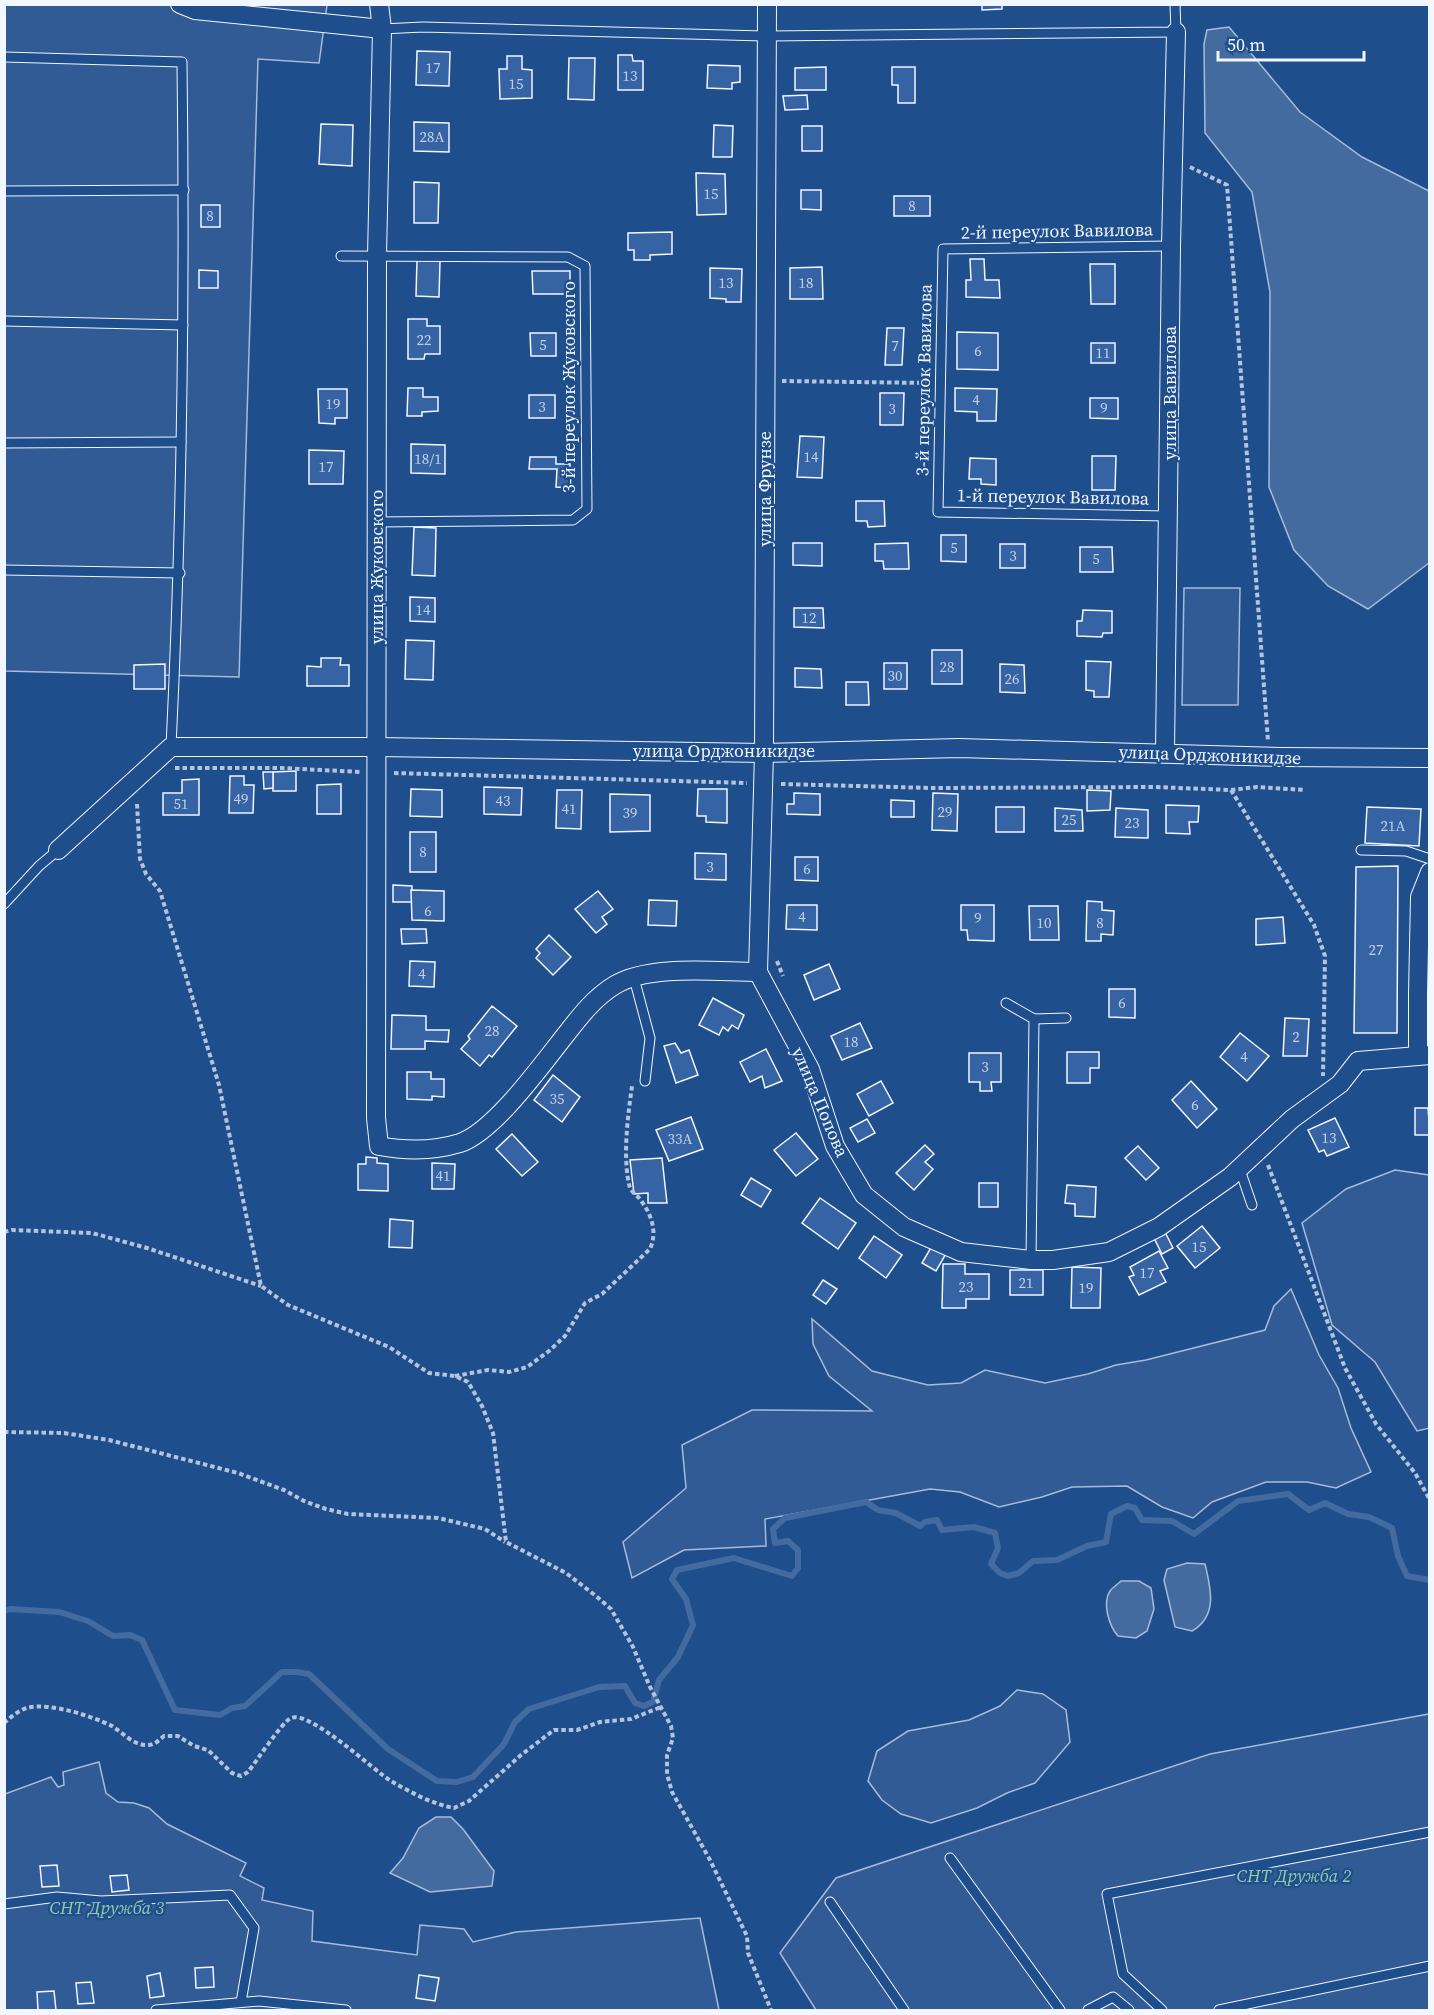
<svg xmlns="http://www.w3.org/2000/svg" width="1434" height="2015" font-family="'Source Serif 4',serif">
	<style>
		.built { fill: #305b95; stroke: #a8bbd7; stroke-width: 1.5 }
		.water { fill: #446ba0; stroke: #a8bbd7; stroke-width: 1.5 }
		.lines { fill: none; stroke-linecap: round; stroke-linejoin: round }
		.stream { stroke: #446ba0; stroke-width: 6 }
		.building { fill: #3563a3; stroke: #f2f6ff; stroke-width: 1.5 }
		.service-casing { stroke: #f2f6ff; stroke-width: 11 }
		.minor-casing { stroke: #f2f6ff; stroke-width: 20 }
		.path { stroke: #b3c4dc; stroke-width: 4; stroke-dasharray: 4.5 3; stroke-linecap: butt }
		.service { stroke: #1f4e8c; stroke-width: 9 }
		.minor { stroke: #1f4e8c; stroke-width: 18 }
		.labels { text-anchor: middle; stroke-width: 4.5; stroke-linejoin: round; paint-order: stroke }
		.number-label { font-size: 15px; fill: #c3d1e8 }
		.street-label { font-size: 18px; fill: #f2f6ff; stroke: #1f4e8c }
		.park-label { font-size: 18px; font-style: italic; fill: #97c8a6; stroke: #1f4e8c }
	</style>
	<rect width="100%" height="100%" fill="#1f4e8c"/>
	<!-- built -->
	<g class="built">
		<path d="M5,5H327L319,63L258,59L239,677L5,671Z"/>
		<path d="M1184,588H1240L1238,705H1182Z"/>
		<path d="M1395,1170L1429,1175L1430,1428L1417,1431L1375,1362L1332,1325L1302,1223L1346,1189Z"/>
		<path d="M1291,1289L1319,1355L1338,1388L1351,1428L1371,1472L1336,1488L1307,1482H1266L1212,1502L1193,1518L1162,1507L1127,1486L1072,1487L1042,1497L999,1507L960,1492L930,1489L765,1519L766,1546L684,1550L632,1578L623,1542L686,1488L682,1445L752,1410L872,1411L829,1376L813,1344L812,1319L872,1371L928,1385L961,1383L985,1370L1045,1383L1088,1374L1116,1365L1146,1360L1265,1330L1274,1306Z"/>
		<path d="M1017,1690L1043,1694L1066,1710L1070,1742L1035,1783L1007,1793L977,1808L931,1823L901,1814L882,1800L868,1781L877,1751L908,1731L969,1720L1000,1706Z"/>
		<path d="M1429,1714V2010H816L780,1953L836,1878L1210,1754Z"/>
		<path d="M99,1762L106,1793L118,1802L134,1803L149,1808L167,1824L246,1863L240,1876L264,1888L262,1900L313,1911L312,1941L417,1955L420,1925L464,1929L473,1942L516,1932L700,1918L719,2010H5V1794L51,1777L58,1787L64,1785L63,1772Z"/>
	</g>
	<!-- water -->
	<g class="water">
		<path d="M1229,27L1300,112L1362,157L1429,191V563L1368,609L1328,586L1294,550L1269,487L1270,292L1252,192L1205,133L1204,44L1207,30Z"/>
		<path d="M1187,1563L1205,1564C1211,1589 1218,1616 1192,1631L1175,1627L1164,1580L1167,1569Z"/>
		<path d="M1121,1581H1139L1151,1588L1154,1609L1147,1631L1136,1638L1118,1636C1109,1626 1102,1603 1110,1591C1113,1587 1118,1584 1121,1581Z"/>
		<path d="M436,1817H451L463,1829L494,1871L492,1886L430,1892L390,1873L403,1858L419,1828Z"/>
	</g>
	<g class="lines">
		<!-- stream -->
		<path class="stream" d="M4,1611L10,1609L59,1612L88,1621L113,1636L130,1635L142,1640L175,1710L220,1715L232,1708L245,1706L282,1672H297L309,1674L388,1749L437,1781L457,1782L473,1777L504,1744L515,1722L529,1709L599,1687L625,1686L635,1703L644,1706L653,1702L659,1680L678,1657L693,1625L686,1599L672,1579L677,1570L734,1558L792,1576L798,1568V1550L788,1541L775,1543L773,1529L785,1518L866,1502L878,1510L896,1513L920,1526L925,1522L937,1520L942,1530L974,1527L995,1533L998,1548L991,1564L1000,1573L1008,1576L1019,1573L1033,1561L1057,1560L1087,1546L1106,1542L1111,1514L1127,1506L1135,1508L1142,1520L1172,1521L1194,1534L1238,1501L1288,1494L1309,1510L1325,1503L1348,1514L1369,1517L1392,1528L1398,1556L1407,1576L1430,1580"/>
	</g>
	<!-- building -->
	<g class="building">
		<path d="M982,4H1002V9L982,10Z"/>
		<path d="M417,51L450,52L449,86L416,85Z"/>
		<path d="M618,55H632L633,61H643V90H618Z"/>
		<path d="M507,56H522V69L532,70V98L500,99L499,69H507Z"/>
		<path d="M569,58H595L594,100L568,99Z"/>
		<path d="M708,65L740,66V82L732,83V89L707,88Z"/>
		<path d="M826,67V90H795V68Z"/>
		<path d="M892,67H915V103H898V85H892Z"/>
		<path d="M807,95L808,109L785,110L783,96Z"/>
		<path d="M414,122L449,123V152L414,151Z"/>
		<path d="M321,124L353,125L352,166L319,164Z"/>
		<path d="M714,125L733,126L732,157H713Z"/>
		<rect x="802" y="126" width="20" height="25"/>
		<path d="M696,173L725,174L726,214L697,215Z"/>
		<path d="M414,182L439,183L438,223H414Z"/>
		<path d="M801,190H821V210L801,209Z"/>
		<rect x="894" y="196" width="36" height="20"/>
		<rect x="201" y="205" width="19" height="22"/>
		<path d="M672,232V254L650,255V260H634V250H628V233Z"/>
		<path d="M970,259H984L985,280H999L1000,298L966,297V280H971Z"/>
		<path d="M417,260L440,261L439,297L416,296Z"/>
		<path d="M1090,264H1115V304H1091Z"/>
		<path d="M822,267L823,299H790V268Z"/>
		<path d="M710,268L742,269L741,302H726V299L710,298Z"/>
		<path d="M199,270L218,271V288H199Z"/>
		<path d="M532,271H570V294H533Z"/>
		<path d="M408,319H427V326H440V354H425L424,359H408Z"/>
		<path d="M887,328H904L902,365H885Z"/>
		<path d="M957,332L998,333V370L957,369Z"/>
		<path d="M530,333H556V356H531Z"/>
		<rect x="1091" y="343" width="24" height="20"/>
		<path d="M408,388H423V397H438V411L422,412V416H407Z"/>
		<path d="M955,388L997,389L996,421H977V412L955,411Z"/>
		<path d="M318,389H347V418H335V424L319,423Z"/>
		<path d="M880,393H904L903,425H880Z"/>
		<rect x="529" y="395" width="26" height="23"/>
		<path d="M1090,398H1118V419L1090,418Z"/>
		<path d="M800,436L824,437L822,478L797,477Z"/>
		<path d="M411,444L445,445V474L411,473Z"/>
		<path d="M309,450L344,451L343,484H309Z"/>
		<path d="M1092,456H1116L1115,490H1092Z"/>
		<path d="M530,457H556V464H570V488L556,487L557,469H529Z"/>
		<path d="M970,458L996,459V485L981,484V479H969Z"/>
		<path d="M856,501H884L885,526L868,527L867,521H856Z"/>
		<path d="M414,527L436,528L435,576L412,575Z"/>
		<path d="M941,535H966V562L941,561Z"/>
		<path d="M793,543H822V566L793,565Z"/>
		<path d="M908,543L909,569H884L883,561H875V544Z"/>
		<rect x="1000" y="544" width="25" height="24"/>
		<path d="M1080,547H1112L1113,572H1080Z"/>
		<path d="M410,597L435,598V622L410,621Z"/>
		<path d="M794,608H823L824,628L794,627Z"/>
		<path d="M1083,610L1112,611V633H1103L1102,637L1077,636V621H1082Z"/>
		<path d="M406,640L434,641L433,680L405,679Z"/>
		<rect x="932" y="650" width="30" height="34"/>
		<path d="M321,658H341L340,665H349V686H307V666L321,667Z"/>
		<path d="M1086,661L1111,662L1109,697H1094V691L1086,690Z"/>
		<rect x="884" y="663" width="23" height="26"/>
		<path d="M165,664V689H134V665Z"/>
		<path d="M1000,664L1024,665L1025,693L1000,692Z"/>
		<path d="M795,668L821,669L822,688L795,687Z"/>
		<path d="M846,682H868L869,705H846Z"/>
		<path d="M296,771V791H273V772Z"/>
		<path d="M263,772H273V788L264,789Z"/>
		<path d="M230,776H244V785H254L253,813H229Z"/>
		<path d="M199,779V815H163V793H182V780Z"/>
		<path d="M341,784V814H317V785Z"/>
		<path d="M484,787L522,788L521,815L484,814Z"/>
		<path d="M411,789L442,790V817L410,816Z"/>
		<path d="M698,789H727V823L706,822V816H697Z"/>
		<path d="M557,790H582L581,829L556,828Z"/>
		<path d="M1087,790L1111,791L1110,810L1087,811Z"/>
		<path d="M794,793L820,794V815L787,814V804H794Z"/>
		<path d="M933,793L958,794L957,831L932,830Z"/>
		<path d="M610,794L650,795V831L610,832Z"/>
		<path d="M891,800L914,801V817H891Z"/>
		<path d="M1166,805L1199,806L1198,822H1189L1190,834L1166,833Z"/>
		<rect x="996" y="807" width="28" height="25"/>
		<path d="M1367,807L1421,809L1419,846L1365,843Z"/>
		<path d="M1055,808L1082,810L1083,831H1055Z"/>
		<path d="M1116,808L1148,810V838L1115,837Z"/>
		<rect x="410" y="832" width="26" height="40"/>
		<path d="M695,853L726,854V880L695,879Z"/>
		<path d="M795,857H818V881L795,880Z"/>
		<path d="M1398,866L1397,1033H1354L1356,867Z"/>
		<path d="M393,885L412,886V902H393Z"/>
		<path d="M411,890L444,891V921L412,920Z"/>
		<path d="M598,891L613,909L602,917L607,924L596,933L575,909Z"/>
		<path d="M649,900L677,901L676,926L648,925Z"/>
		<path d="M1087,901L1102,902V910L1114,911L1113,935L1101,934V941H1086Z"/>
		<path d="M787,905H817V930L786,929Z"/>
		<path d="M961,905H994V941L968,940L967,930H961Z"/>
		<path d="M1029,906H1058L1059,940H1030Z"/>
		<path d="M1283,917L1285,943L1256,945V919Z"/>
		<path d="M401,929H426L427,943L402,944Z"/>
		<path d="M549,935L571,957L553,975L536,958L540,953L536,949Z"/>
		<path d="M410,961L435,962L434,987L409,986Z"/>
		<path d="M829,964L840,989L814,1000L804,975Z"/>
		<path d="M1109,989H1135V1018L1109,1017Z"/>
		<path d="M713,998L744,1015L738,1029L732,1025L728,1031L723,1027L719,1035L699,1025Z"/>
		<path d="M492,1006L517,1026L492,1057L489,1055L480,1066L461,1049L470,1039L468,1036Z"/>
		<path d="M392,1015L426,1016V1030H449L448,1042L425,1041V1049H391Z"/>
		<path d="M1285,1018L1309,1019L1307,1056H1283Z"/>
		<path d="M860,1023L872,1048L842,1060L831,1036Z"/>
		<path d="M1240,1033L1269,1056L1247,1081L1220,1057Z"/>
		<path d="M675,1043L681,1053L689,1050L698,1075L676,1083L664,1046Z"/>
		<path d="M766,1049L782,1081L765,1088L762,1076L750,1082L740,1062Z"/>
		<path d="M1067,1052H1099V1068H1090V1083H1067Z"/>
		<path d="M969,1053H1001V1082H991L992,1091H980V1082H969Z"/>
		<path d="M407,1072H431V1079H444V1097L432,1096V1100L407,1099Z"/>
		<path d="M553,1075L580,1097L562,1122L534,1100Z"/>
		<path d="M881,1081L893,1103L869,1116L857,1094Z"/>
		<path d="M1191,1081L1217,1109L1197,1128L1172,1100Z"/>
		<path d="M1415,1108H1428L1430,1135H1415Z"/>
		<path d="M691,1117L703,1149L669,1161L656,1130Z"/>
		<path d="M1335,1118L1349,1147L1327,1156L1324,1150L1319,1152L1308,1130Z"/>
		<path d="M867,1119L875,1133L858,1142L850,1128Z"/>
		<path d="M796,1133L818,1159L796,1176L774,1150Z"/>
		<path d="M512,1134L538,1162L522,1176L496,1149Z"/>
		<path d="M925,1145L934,1154L925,1162L933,1169L914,1190L896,1173Z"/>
		<path d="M1138,1146L1159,1168L1146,1180L1125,1158Z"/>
		<path d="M366,1157L377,1158V1163L388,1164V1191L358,1190V1164H366Z"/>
		<path d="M662,1158L667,1203H648V1193L634,1194L630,1160Z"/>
		<path d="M432,1163L455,1164L454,1189H432Z"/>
		<path d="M751,1178L771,1190L761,1207L741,1195Z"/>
		<rect x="979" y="1183" width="19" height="24"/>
		<path d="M1067,1185L1096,1187L1095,1217L1075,1216V1204L1065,1203Z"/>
		<path d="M820,1198L856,1223L838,1249L802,1223Z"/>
		<path d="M390,1219L413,1221L412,1248L389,1247Z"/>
		<path d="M1202,1226L1220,1248L1195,1268L1177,1246Z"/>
		<path d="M1165,1232L1173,1248L1162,1254L1154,1238Z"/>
		<path d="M874,1236L902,1255L886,1278L859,1258Z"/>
		<path d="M933,1244L947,1252L936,1271L922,1263Z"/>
		<path d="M1159,1251L1168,1268L1160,1271L1166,1282L1139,1295L1129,1277L1134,1275L1130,1267Z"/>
		<path d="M943,1264H965V1274H989V1299H966V1308H942Z"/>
		<path d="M1072,1267L1101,1268L1100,1308H1071Z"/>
		<rect x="1010" y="1270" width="33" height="25"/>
		<path d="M823,1280L837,1289L826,1304L813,1295Z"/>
		<path d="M57,1865L59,1886L42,1887L40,1866Z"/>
		<path d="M127,1875L129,1890L112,1892L110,1876Z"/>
		<path d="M213,1967L214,1987L196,1988L195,1968Z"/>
		<path d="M160,1973L164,1996L150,1998L147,1976Z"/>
		<path d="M419,1975L439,1978L435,2001L416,1998Z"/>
		<path d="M91,1982L94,2003L78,2004L76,1983Z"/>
		<path d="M54,1991L56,2010H38L37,1992Z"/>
	</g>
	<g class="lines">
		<!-- service casing -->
		<g class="service-casing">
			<g id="service">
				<path d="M382,29L423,27L767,36L1176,32L1175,4"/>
				<path d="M4,57L182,62C185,291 182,519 171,747"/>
				<path d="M4,191L184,190"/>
				<path d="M341,256L568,257L585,266L587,509L573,520L376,522"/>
				<path d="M4,321L183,325"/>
				<path d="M4,443L181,442"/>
				<path d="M1168,516L938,512L943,249L1171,246"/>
				<path d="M4,570L180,573"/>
				<path d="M1361,850L1406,851L1430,859"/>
				<path d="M4,904L39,866L58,850"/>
				<path d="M634,978L650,1038L645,1081"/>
				<path d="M1006,1003L1034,1019L1031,1260"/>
				<path d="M1034,1019L1066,1018"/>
				<path d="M1239,1167L1252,1205"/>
				<path d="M950,1858L1060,2010"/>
				<path d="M830,1902L904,2010"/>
				<path d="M4,1904L57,1897L101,1901L230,1895L254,1928L241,2002"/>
				<path d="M156,2010L259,2001L346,2010"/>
				<path d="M1088,2010L1113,1997L1129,2010"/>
				<path d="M1162,2010L1123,1974L1107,1894L1430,1832"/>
				<path d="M1219,2010L1430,1966"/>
			</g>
		</g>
		<!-- minor casing -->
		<g class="minor-casing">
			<g id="minor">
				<path d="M180,4L195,10L382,29"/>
				<path d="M379,4L382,29L377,256L376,1118L379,1146C406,1151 434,1151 460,1143C495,1131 543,1063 567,1033C581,1015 595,997 615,985C650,964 717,972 758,972L810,1069L835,1146L864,1195L904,1227L961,1252L1031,1260H1053L1109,1252L1159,1227L1230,1177L1292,1119L1340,1084L1358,1061L1430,1055"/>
				<path d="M1165,753L1171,246L1176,32"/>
				<path d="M58,850L171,747H377L764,753L959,748L1281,757L1430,758"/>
				<path d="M758,972L764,753L767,4"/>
				<path d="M1418,1055V994L1420,897L1430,872"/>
			</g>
		</g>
		<!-- path -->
		<g class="path">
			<path d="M1190,167L1227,185L1268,741"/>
			<path d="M782,381L928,383"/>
			<path d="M175,768H281L360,772"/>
			<path d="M394,773L747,783"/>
			<path d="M781,784L932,788L1154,787L1231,790L1257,787L1305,790"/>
			<path d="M1231,790L1314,925L1325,956L1323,1076"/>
			<path d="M137,804L140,859L146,874L160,891L219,1085L261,1286L288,1305L389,1347L429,1373L455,1376L468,1382L482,1406L493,1433L506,1542L566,1573L596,1596L611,1609L633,1647L650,1687L671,1726L673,1738L667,1755V1774L672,1792L710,1860L747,1936L748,1953L771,2010"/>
			<path d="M777,961L783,976"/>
			<path d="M1268,1165L1345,1368L1376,1424L1415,1473L1430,1500"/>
			<path d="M4,1232L12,1230L92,1233L147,1248L261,1286"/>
			<path d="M455,1376L488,1370L509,1372L527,1367L549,1351L565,1336L585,1303L602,1294L650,1249C658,1231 651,1213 639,1198C636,1195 632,1192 630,1188C622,1159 628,1115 632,1086"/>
			<path d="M4,1432L64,1433L109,1440L238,1473L284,1490L304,1501L326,1509L348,1514L438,1518L485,1529L505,1542"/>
			<path d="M4,1723C11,1717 19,1710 27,1708C49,1702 92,1716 112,1726C123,1733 134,1746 148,1745C155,1745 159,1740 164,1736H178L194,1746L208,1750L232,1773L241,1776L248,1772C256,1762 282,1722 291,1718C310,1710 373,1770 391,1781C410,1792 432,1804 454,1808L469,1801L521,1755L554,1730H577L600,1722L631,1719L661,1707"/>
		</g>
		<!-- service -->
		<use href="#service" class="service"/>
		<!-- minor -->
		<use href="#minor" class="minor"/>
	</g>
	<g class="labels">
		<!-- number labels -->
		<g class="number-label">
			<text x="433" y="73">17</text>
			<text x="630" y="81">13</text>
			<text x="516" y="89">15</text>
			<text x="432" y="142">28А</text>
			<text x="711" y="199">15</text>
			<text x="912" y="211">8</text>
			<text x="210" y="221">8</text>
			<text x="726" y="288">13</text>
			<text x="806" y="288">18</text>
			<text x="424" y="345">22</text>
			<text x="543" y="350">5</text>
			<text x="895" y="351">7</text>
			<text x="978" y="356">6</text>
			<text x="1103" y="358">11</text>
			<text x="976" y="405">4</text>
			<text x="333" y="409">19</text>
			<text x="542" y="412">3</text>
			<text x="1104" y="413">9</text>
			<text x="892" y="414">3</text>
			<text x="811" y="462">14</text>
			<text x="428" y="464">18/1</text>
			<text x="326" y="472">17</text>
			<text x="954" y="553">5</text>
			<text x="1013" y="561">3</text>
			<text x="1096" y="564">5</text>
			<text x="423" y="615">14</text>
			<text x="809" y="623">12</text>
			<text x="947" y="672">28</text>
			<text x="895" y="681">30</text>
			<text x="1012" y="684">26</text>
			<text x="241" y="804">49</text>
			<text x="503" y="806">43</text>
			<text x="181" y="809">51</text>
			<text x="569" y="814">41</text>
			<text x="945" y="817">29</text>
			<text x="630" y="818">39</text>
			<text x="1069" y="825">25</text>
			<text x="1132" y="828">23</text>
			<text x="1393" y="831">21А</text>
			<text x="423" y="857">8</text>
			<text x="710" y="872">3</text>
			<text x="807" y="874">6</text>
			<text x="428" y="916">6</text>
			<text x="802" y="922">4</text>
			<text x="978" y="923">9</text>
			<text x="1044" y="928">10</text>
			<text x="1100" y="928">8</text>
			<text x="1376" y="955">27</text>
			<text x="422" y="979">4</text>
			<text x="1122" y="1008">6</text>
			<text x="492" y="1036">28</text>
			<text x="1296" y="1042">2</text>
			<text x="851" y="1047">18</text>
			<text x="1244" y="1062">4</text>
			<text x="985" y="1072">3</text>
			<text x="557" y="1104">35</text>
			<text x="1195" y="1110">6</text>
			<text x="1329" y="1143">13</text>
			<text x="680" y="1144">33А</text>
			<text x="443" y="1181">41</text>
			<text x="1199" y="1252">15</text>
			<text x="1147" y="1278">17</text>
			<text x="1026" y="1288">21</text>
			<text x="966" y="1292">23</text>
			<text x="1086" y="1293">19</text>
		</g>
		<!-- street labels -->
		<g class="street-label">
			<text transform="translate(1057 231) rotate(-1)" y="6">2-й переулок Вавилова</text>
			<text transform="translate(924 380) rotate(-89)" y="6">3-й переулок Вавилова</text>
			<text transform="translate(569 387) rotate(-90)" y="6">3-й переулок Жуковского</text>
			<text transform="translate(1170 393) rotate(-90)" y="6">улица Вавилова</text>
			<text transform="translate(765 489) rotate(-90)" y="6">улица Фрунзе</text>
			<text transform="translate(1053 497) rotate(1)" y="6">1-й переулок Вавилова</text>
			<text transform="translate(377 567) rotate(-90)" y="6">улица Жуковского</text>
			<text x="724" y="757">улица Орджоникидзе</text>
			<text transform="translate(1210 755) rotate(2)" y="6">улица Орджоникидзе</text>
			<text transform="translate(820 1102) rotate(67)" y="6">улица Попова</text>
		</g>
		<!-- park labels -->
		<g class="park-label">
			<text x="1294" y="1882">СНТ Дружба 2</text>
			<text x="107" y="1914">СНТ Дружба 3</text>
		</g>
	</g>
	<!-- border -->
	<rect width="1434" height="2015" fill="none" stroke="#f2f6ff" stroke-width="12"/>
	<!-- scale -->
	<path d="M1218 51v9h146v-9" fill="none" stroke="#f2f6ff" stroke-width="3"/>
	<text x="1227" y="51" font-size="18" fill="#f2f6ff" stroke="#1f4e8c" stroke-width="4.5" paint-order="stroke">50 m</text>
</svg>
